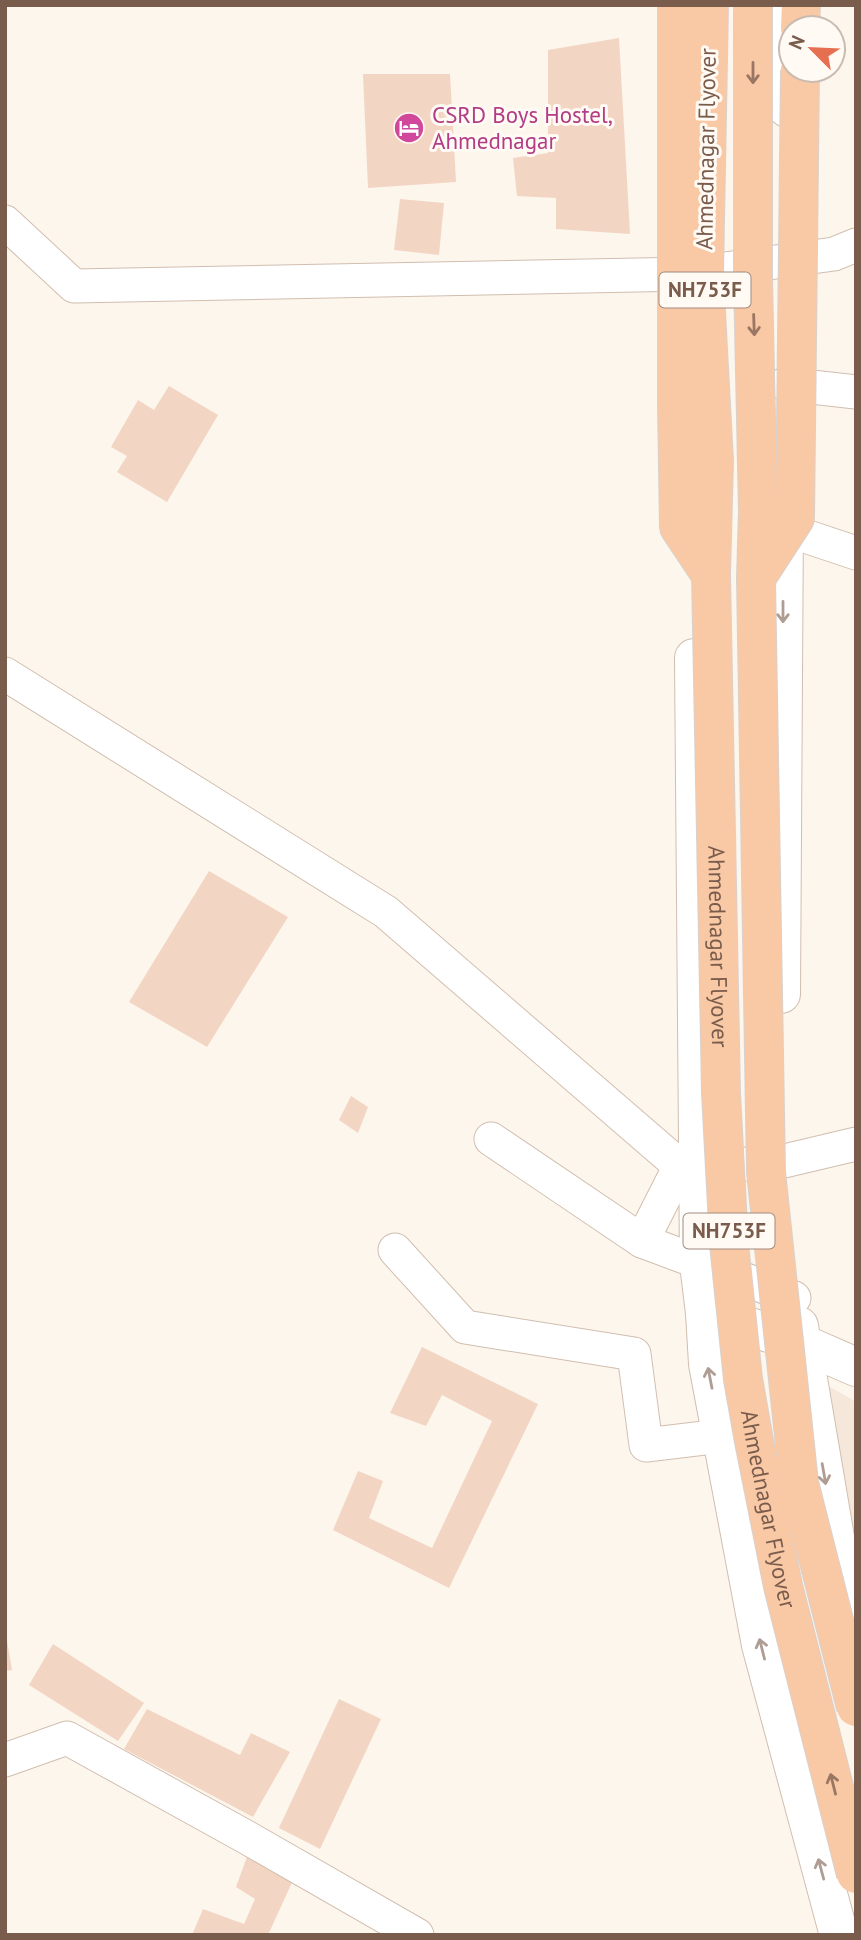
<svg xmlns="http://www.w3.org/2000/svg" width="861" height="1940" font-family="'PT Sans',sans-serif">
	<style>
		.residential { fill: #f5e8da }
		.building { fill: #f3d5c3 }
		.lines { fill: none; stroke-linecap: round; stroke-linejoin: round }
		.minor-casing { stroke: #d1beb0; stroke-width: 35 }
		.tertiary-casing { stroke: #d1beb0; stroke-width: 40 }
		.secondary-casing { stroke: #d6c0b0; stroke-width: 40 }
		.trunk-casing { stroke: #dad1cd; stroke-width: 40 }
		.minor { stroke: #fff; stroke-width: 33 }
		.tertiary { stroke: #fff; stroke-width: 38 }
		.secondary { stroke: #fff; stroke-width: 38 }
		.trunk { stroke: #f9c8a4; stroke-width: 38 }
		.trunk-bridge-casing { stroke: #dad1cd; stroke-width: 40; stroke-linecap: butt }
		.trunk-bridge { stroke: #f9c8a4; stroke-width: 38 }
		.oneway { stroke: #9a7763 }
		.oneway2 { stroke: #af9d94 }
		.labels { text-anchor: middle; stroke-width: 6; stroke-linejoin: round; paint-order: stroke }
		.shield { fill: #fffaf3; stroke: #a28b7f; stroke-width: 2 }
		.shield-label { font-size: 21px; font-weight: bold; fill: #7a5c4d }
		.hotel-label { font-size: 23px; fill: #b23c85; stroke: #fffaf3; text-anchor: start }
		.street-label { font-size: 23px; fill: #7a5c4d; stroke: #fffaf3 }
	</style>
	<rect width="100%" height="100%" fill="#fdf6ec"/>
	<!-- residential -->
	<path class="residential" d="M801,1370L856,1402V1595Z"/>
	<!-- building -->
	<g class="building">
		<path d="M619,38L630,234L556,229V198L517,196L513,158L548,153V50Z"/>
		<path d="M363,74H450L456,182L368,188Z"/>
		<path d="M400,199L444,203L439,255L394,250Z"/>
		<path d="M169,386L218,415L167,502L117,472L127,456L111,447L138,400L154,410Z"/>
		<path d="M209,871L288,917L207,1047L129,1002Z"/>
		<path d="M351,1096L368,1107L358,1133L339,1120Z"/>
		<path d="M422,1347L538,1404L449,1588L333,1530L358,1471L383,1481L369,1518L432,1548L492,1421L442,1395L426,1426L390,1413Z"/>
		<path d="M5,1640H7L12,1670L5,1671Z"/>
		<path d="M53,1644L144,1703L118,1741L29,1685Z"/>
		<path d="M339,1699L381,1719L320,1849L279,1828Z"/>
		<path d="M147,1709L240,1755L251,1733L290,1752L253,1817L124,1749Z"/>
		<path d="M248,1854L295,1876L268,1935H192L203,1909L244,1924L255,1899L236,1887Z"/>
	</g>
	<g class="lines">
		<!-- minor casing -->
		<g class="minor-casing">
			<g id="minor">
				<path d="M5,222L74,286L689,274L834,254L856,245"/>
				<path d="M785,384L856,392"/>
				<path d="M784,529L856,553"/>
				<path d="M5,674L386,912L680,1166L699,1167L780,1162L856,1144"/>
				<path d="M491,1139L642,1241L680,1166"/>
				<path d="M642,1241L794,1298"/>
				<path d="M395,1250L465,1327L634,1354L646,1445L721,1436"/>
				<path d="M5,1760L67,1738L246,1837L417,1935"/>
			</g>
		</g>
		<!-- tertiary casing -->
		<g class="tertiary-casing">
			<g id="tertiary">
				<path d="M786,5L787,108"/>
				<path d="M694,658L699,1264L705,1313L708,1364L761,1645L839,1935"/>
				<path d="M781,994L784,518"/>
				<path d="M799,1326L847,1608"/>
			</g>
		</g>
		<!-- secondary casing -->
		<g class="secondary-casing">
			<path id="secondary" d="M705,1313L801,1343L856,1367"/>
		</g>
		<!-- trunk casing -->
		<g class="trunk-casing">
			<path id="trunk" d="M800,28L801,5"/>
		</g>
		<!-- minor -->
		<use href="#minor" class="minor"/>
		<!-- tertiary -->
		<use href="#tertiary" class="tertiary"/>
		<!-- secondary -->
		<use href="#secondary" class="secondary"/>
		<!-- trunk -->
		<use href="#trunk" class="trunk"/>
		<!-- trunk-bridge casing -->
		<g class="trunk-bridge-casing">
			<g id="trunk-bridge">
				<path d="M677,5V405L679,527L711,575"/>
				<path id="s1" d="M709,5L704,275L714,461L711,575L721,1093L729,1244L743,1379L754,1441L783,1586L856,1874"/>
				<path d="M753,5V278L758,511L756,578L766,1172L799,1483L856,1707"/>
				<path d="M756,578L795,518L800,70"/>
			</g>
		</g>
		<!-- trunk-bridge -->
		<use href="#trunk-bridge" class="trunk-bridge"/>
	</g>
	<!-- one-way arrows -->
	<defs><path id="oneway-shaft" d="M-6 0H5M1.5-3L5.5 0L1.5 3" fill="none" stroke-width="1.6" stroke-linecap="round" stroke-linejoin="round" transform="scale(1.75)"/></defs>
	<g class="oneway">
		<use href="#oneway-shaft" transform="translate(753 73) rotate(90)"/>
		<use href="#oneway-shaft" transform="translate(754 325) rotate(88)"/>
		<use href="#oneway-shaft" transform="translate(833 1784) rotate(-104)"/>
	</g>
	<g class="oneway2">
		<use href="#oneway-shaft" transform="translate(783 612) rotate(90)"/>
		<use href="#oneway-shaft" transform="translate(710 1378) rotate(-101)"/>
		<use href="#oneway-shaft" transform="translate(824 1474) rotate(80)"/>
		<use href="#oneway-shaft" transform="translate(762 1649) rotate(-104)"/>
		<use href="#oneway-shaft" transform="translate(821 1869) rotate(-105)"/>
	</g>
	<!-- icons -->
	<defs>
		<g id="hotel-disc" transform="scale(1.575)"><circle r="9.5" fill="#d1479c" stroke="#fffaf3"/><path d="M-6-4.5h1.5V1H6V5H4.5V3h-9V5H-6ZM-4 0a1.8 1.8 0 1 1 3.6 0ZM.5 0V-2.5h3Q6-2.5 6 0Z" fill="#fff"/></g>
	</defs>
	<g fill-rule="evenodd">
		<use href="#hotel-disc" x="409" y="128"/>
	</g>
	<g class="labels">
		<!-- shield labels -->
		<g class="shield">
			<rect x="659.5" y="272.5" width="91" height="35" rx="5"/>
			<rect x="683.5" y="1213.5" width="91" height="35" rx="5"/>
		</g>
		<g class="shield-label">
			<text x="705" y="297">NH753F</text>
			<text x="729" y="1238">NH753F</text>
		</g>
		<!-- hotel labels -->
		<g class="hotel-label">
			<text x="432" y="123">CSRD Boys Hostel,<tspan x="432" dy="26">Ahmednagar</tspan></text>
		</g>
		<!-- street labels -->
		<g class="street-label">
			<text transform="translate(706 149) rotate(-89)" y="8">Ahmednagar Flyover</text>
			<text dy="8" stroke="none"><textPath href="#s1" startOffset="942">Ahmednagar Flyover</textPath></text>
			<text dy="8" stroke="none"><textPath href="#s1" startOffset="1508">Ahmednagar Flyover</textPath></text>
		</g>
	</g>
	<!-- border -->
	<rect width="861" height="1940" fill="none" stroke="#7a5c4d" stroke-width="14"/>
	<!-- north arrow -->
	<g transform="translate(812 49) rotate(294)"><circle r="33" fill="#fffaf3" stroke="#cabbb1" stroke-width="2"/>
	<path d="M0-5L12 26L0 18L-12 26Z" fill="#e76f51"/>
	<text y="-10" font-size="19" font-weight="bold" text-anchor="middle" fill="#7a5c4d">N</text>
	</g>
</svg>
